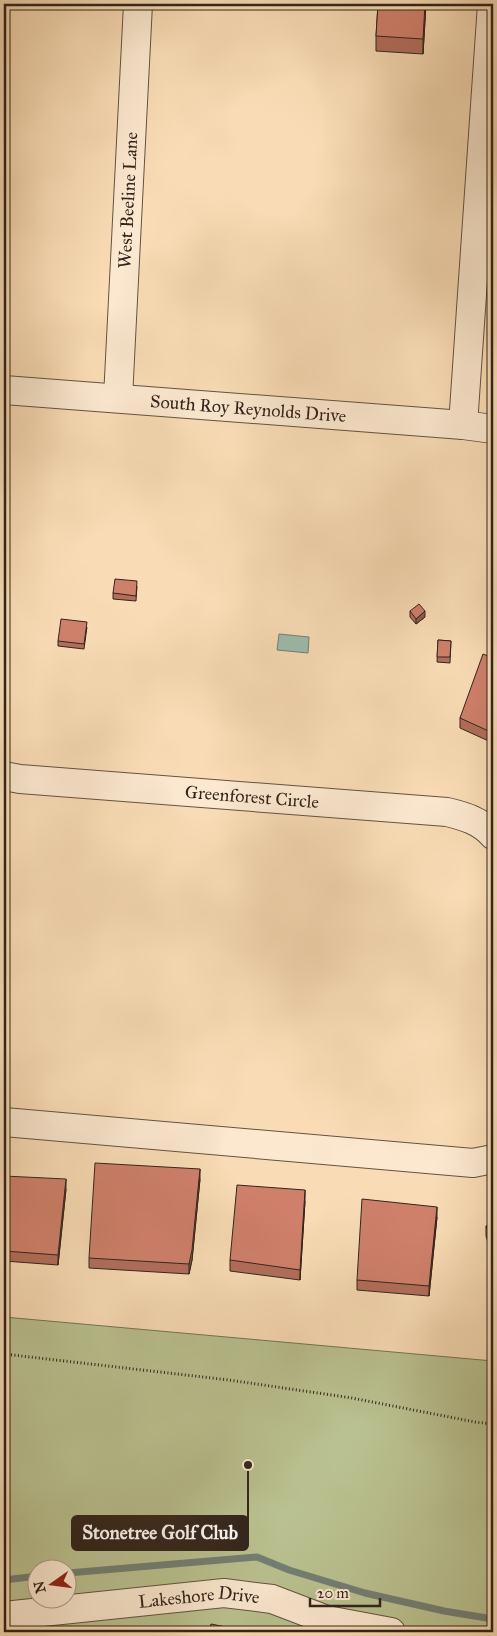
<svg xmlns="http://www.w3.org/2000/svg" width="497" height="1636" font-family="'IM FELL Great Primer',serif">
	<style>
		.green { fill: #bac190; stroke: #767256; fill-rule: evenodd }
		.water { fill: #9ebcae; stroke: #737f74 }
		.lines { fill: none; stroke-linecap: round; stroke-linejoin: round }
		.stream { stroke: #737f74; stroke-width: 7 }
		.minor-casing { stroke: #645242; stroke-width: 30 }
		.path { stroke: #32241c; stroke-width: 3; stroke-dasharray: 1 2.5; stroke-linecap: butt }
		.minor { stroke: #fbe8cf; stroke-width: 28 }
		.wall { fill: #b26e5c; stroke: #32241c }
		.shaded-wall { fill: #915a4b; stroke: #32241c }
		.building { fill: #cf806b; stroke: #32241c }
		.labels { text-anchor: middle; stroke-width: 4; stroke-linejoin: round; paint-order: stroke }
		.street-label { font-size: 18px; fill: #32241c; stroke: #fbe8cf }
		.leader { fill: none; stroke: #32241c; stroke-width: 2 }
		.callout-dot { fill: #32241c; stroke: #fbe8cf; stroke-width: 2 }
		.callout { fill: #32241c; stroke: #32241c; stroke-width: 2 }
		.callout-label { font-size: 19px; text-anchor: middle; font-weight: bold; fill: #fff }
	</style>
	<rect width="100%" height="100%" fill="#f9dcb5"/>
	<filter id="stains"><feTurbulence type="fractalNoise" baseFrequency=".004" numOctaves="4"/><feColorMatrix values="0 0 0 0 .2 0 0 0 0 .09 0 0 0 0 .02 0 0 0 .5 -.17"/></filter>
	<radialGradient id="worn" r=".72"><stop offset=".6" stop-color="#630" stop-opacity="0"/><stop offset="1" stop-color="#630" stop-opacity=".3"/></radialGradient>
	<!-- green -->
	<path class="green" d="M4,1317L493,1361V1632H4ZM38,1568H68V1598H38Z"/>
	<!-- water -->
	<path class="water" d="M279,634L309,637L308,653L277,650Z"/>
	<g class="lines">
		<!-- stream -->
		<g class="stream">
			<path d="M68,1573L257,1557L289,1570L365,1593L444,1611L493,1619"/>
			<path d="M4,1580L38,1576"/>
		</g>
		<!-- minor casing -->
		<g class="minor-casing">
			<g id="minor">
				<path id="s1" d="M4,390L463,425L493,429"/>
				<path id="s2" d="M118,398L138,4"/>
				<path d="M463,425L492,4"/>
				<path id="s3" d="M4,776L20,779L447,812C464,816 481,821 493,835"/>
				<path d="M4,1122L473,1163L493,1159"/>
				<path id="s4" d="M4,1616L224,1593L272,1599L327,1620L391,1632"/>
			</g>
		</g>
		<!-- path -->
		<path class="path" d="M4,1354L229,1380L352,1398L475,1422L493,1424"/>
		<!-- minor -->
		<use href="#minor" class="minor"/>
	</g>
	<!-- wall -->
	<g class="wall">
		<path d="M378,4H426L423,54L376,51V36Z"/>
		<path d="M137,586L136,601L113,599V593Z"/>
		<path d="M410,611L425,617L416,624L410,617Z"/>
		<path d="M87,627L84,649L58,646V641Z"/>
		<path d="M438,640L451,641L450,663L437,662Z"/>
		<path d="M493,658V743L460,728V718Z"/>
		<path d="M4,1176L66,1189L58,1265L4,1261Z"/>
		<path d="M200,1179L192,1260L189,1274L89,1268V1258Z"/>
		<path d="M305,1201L300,1280L230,1271V1260Z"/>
		<path d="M437,1217L429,1296L357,1290V1280Z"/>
		<path d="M493,1223V1259L486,1236V1226Z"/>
	</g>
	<!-- shaded-wall -->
	<g class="shaded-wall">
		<path d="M425,4H426L423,54V39Z"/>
		<path d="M425,611V617L416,624V619Z"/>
		<path d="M200,1169V1179L192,1260L189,1274V1264Z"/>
		<path d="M66,1179V1189L58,1265V1255Z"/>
		<path d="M305,1190V1201L300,1280V1270Z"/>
		<path d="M437,1207V1217L429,1296V1286Z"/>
	</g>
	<!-- building -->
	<g class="building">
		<path d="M378,4H425L423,39L376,36Z"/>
		<path d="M115,579L137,581L136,596L113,593Z"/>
		<path d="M419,604L425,611L416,619L410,611Z"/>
		<path d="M61,619L87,622L84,644L58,641Z"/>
		<path d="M438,640L451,641L450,657H437Z"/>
		<path d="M483,654L493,658V733L460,718Z"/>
		<path d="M95,1163L200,1169L192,1250L189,1264L89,1258Z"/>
		<path d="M4,1176L66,1179L58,1255L4,1251Z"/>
		<path d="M237,1185L305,1190L300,1270L230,1260Z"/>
		<path d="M362,1199L437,1207L429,1286L357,1280Z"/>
		<path d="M493,1223V1248L486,1226Z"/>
		<path d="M211,1624L251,1632H209Z"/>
		<path d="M51,1628V1632H18Z"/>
		<path d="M157,1628V1632H130V1630Z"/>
	</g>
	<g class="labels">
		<!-- street labels -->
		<g class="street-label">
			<text dy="6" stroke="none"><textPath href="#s2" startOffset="198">West Beeline Lane</textPath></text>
			<text dy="6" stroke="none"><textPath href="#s1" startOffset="245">South Roy Reynolds Drive</textPath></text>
			<text dy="6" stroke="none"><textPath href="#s3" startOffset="249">Greenforest Circle</textPath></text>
			<text dy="6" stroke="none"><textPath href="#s4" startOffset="196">Lakeshore Drive</textPath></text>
		</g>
	</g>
	<!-- callouts -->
	<path class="leader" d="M248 1465L248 1533"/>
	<circle class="callout-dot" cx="248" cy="1465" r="5"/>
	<rect class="callout" x="72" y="1516" width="176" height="34" rx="5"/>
	<g class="callout-label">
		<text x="160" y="1539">Stonetree Golf Club</text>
	</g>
	<!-- margin -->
	<rect width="497" height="1636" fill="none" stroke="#f9dcb5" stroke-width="20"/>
	<rect x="5" y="5" width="487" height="1626" fill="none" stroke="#32241c" stroke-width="2.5"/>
	<rect x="10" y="10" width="477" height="1616" fill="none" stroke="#32241c"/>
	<!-- north arrow -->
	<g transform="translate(52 1584) rotate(256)"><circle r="24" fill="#fbe8cf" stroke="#ab9a87"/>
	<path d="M0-4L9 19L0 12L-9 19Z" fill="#8f2418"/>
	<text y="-8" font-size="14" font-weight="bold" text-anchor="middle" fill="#32241c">N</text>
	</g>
	<!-- scale -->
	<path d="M310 1598v8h70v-8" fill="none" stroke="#32241c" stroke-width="2.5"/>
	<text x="317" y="1598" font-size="15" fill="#32241c" stroke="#fbe8cf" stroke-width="4" paint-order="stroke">20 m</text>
	<rect width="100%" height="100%" filter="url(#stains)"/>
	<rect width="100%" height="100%" fill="url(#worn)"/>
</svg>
